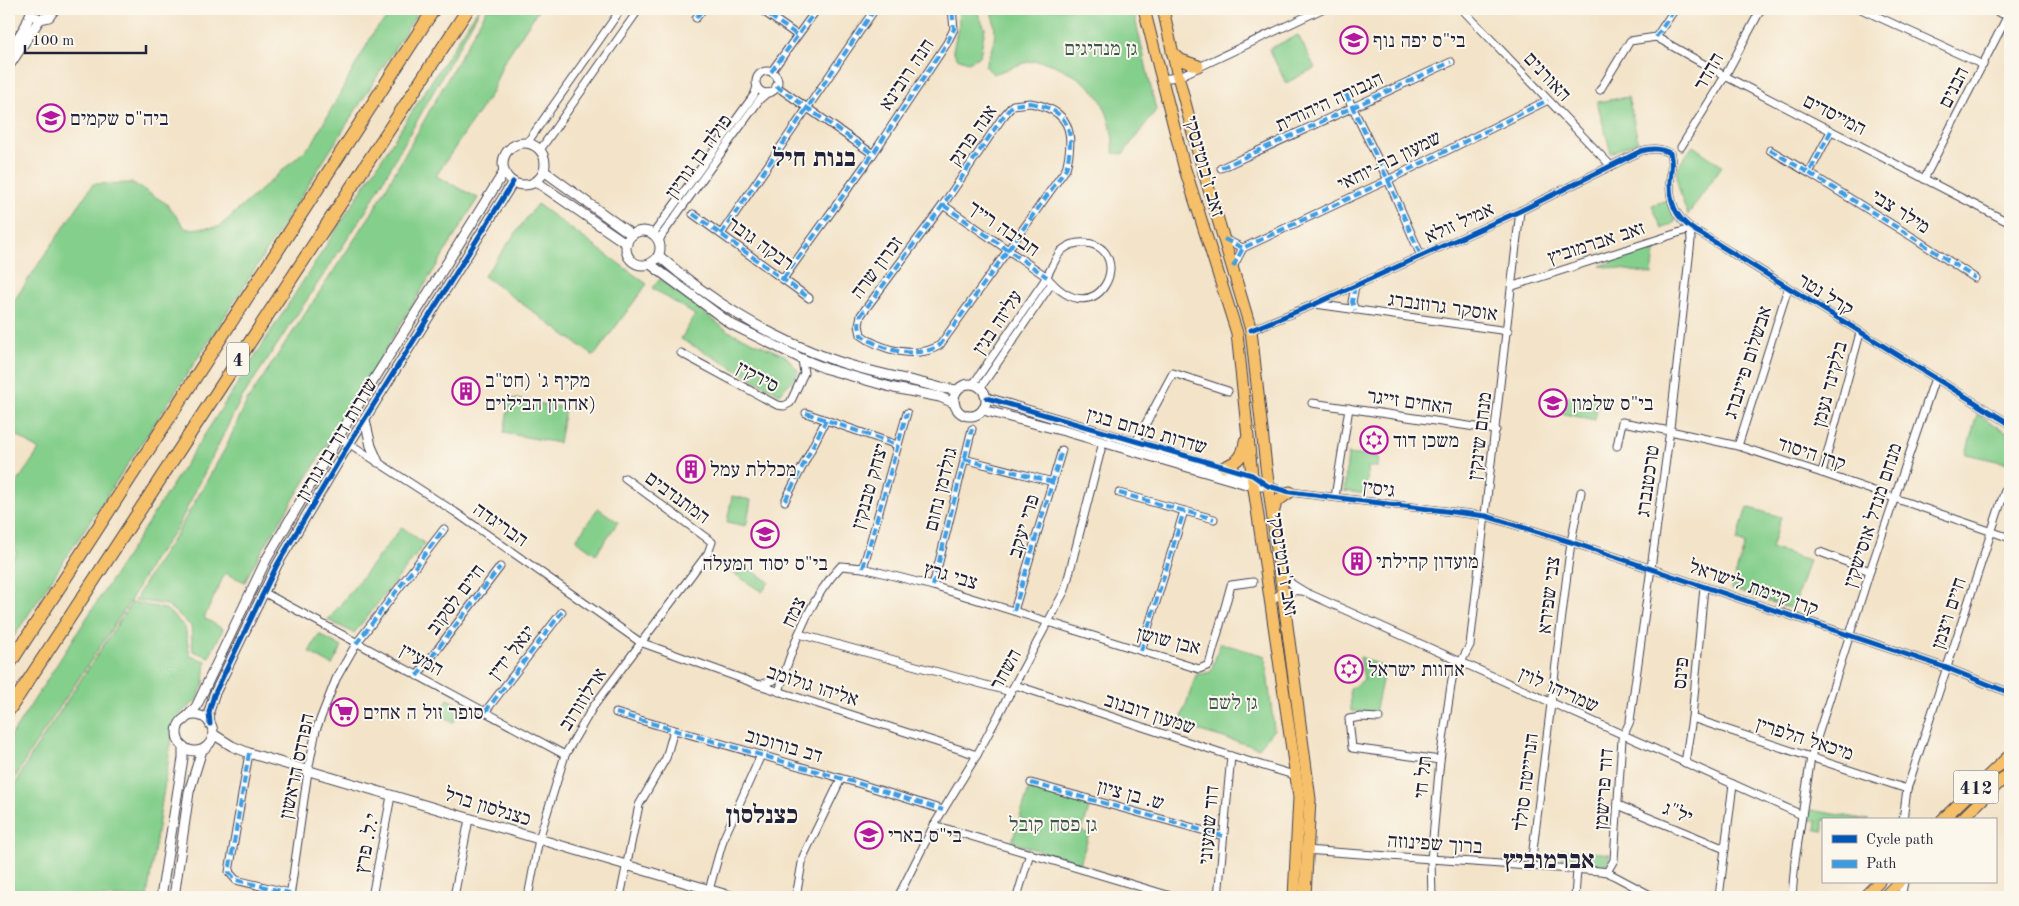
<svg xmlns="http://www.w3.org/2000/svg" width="2019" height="906" font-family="'Old Standard TT','Frank Ruhl Libre',serif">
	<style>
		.green { fill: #85cf8c; stroke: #547864 }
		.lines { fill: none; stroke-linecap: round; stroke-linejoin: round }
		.minor-casing { stroke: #413f50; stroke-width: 9 }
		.tertiary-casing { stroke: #413f50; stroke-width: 11 }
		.primary-casing { stroke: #413f50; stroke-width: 13 }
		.motorway-casing { stroke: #413f50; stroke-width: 14 }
		.minor { stroke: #fff; stroke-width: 7 }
		.tertiary { stroke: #fff; stroke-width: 9 }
		.primary { stroke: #f6c06b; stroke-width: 11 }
		.motorway { stroke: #f6c06b; stroke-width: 12 }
		.quiet { stroke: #3c9ce2; stroke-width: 4; stroke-dasharray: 8 4; stroke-linecap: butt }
		.cycleway-casing { stroke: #fbf7ec; stroke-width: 8 }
		.cycleway { stroke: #0057b8; stroke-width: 5 }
		.labels { text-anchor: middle; stroke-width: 4; stroke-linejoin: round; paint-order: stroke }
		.shield { fill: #fbf7ec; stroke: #636270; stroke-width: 1 }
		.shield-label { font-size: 19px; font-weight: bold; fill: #22223b }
		.poi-label { font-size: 20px; fill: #22223b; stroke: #fbf7ec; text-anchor: start }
		.park-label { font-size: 20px; fill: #405653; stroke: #fbf7ec }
		.street-label { font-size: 20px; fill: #22223b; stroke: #fbf7ec }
		.district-label { font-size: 25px; font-weight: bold; fill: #22223b; stroke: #fbf7ec }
	</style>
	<rect width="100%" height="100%" fill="#fbf7ec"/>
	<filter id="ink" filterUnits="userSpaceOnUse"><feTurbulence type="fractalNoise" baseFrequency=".02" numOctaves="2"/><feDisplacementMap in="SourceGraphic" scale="10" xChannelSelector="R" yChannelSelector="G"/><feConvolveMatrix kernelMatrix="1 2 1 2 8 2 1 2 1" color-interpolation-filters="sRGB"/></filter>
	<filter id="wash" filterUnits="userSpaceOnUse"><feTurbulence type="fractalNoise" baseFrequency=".0096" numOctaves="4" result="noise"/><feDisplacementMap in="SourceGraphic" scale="20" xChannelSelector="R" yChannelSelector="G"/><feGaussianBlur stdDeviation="1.12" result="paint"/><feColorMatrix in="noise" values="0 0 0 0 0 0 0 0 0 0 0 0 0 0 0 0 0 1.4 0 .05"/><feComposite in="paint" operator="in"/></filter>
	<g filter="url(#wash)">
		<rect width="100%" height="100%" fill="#f3e3c8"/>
		<!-- green -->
		<g class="green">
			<path d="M397,9H420L213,335L9,644V564L17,552L9,545V494L39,450L9,430V308L93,184L133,183L167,204L186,229L219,227L312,144L375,30Z"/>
			<path d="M478,9H480L366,211L241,399L177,528L153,560L129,603L30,752L9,789V739Z"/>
			<path d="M487,9H539L503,63L492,92L436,176L478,198L252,567L245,582L225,573L204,618L223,629L209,657L193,651L191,626L167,605L135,600L154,567L177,533L225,449L247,401L372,213Z"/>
			<path d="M958,9H976L985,28L980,56L968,62L957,58L953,50L959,23Z"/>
			<path d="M990,9H1133L1156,110L1123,154L1113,153C1115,135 1107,105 1094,91C1082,78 1052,60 1034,61C1021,63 1006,70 993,74L985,66C994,43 999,33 990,9Z"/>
			<path d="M1298,35L1315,68L1286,83L1269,49Z"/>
			<path d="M1628,97L1638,141L1611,153L1597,102Z"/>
			<path d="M1693,146L1722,166L1688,215C1684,205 1676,185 1677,173C1679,163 1687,154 1693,146Z"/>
			<path d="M1667,200L1675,222L1662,229L1652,205Z"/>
			<path d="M537,204L647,284L594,356L484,276Z"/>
			<path d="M1656,246L1652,274L1600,266Z"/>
			<path d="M660,279L728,331L786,356L799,372L780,394L681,339L695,315L652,288Z"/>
			<path d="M1562,395L1598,401L1595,420L1559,413Z"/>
			<path d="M510,398L565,408L559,443L504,433Z"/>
			<path d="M1977,414L2010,434V451L2006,463L1966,454Z"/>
			<path d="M1348,454L1379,457L1378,467H1368L1366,494L1344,491Z"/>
			<path d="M732,496L751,500L746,526L727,522Z"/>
			<path d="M1747,507L1781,517L1771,548L1809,560L1793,609L1731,589L1745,544L1737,541Z"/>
			<path d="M598,508L618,522L596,554L576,540Z"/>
			<path d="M402,527L425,544L354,633L328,620Z"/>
			<path d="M739,562L769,582L762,592L732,572Z"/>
			<path d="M132,602L166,609L185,627L190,656L206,661L204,683L196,701L183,711L176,723L172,737L147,897H9V796L32,754Z"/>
			<path d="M319,634L342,647L332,665L309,652Z"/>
			<path d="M1220,643L1265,656L1274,729L1259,748L1179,725L1196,675L1211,672Z"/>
			<path d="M1360,657L1385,667L1375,713L1351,711L1350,689L1364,680Z"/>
			<path d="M448,699L462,708L453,723L438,714Z"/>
			<path d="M1030,786L1090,805L1082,831L1089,834L1080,864L1012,842Z"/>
			<path d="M1811,810L1869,820H1823V831L1816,830L1817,821L1809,820Z"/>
			<path d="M1562,849L1610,854L1607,863L1601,866L1561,863Z"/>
		</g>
	</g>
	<g filter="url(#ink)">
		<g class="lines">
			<!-- minor casing -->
			<g class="minor-casing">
				<g id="minor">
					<path d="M760,9L797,35"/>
					<path d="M1462,9L1611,166"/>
					<path d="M1861,9L1983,65"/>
					<path d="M1990,9L2008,16"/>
					<path d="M696,18L703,9"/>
					<path d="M1656,37L1675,9"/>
					<circle cx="767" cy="82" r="11"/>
					<path d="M771,72L817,9"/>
					<path d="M1161,79L1178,77L1322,9"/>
					<path d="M776,86L873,154"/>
					<path d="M1600,90L1630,41L1656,37L1725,76L2010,223"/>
					<path d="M1346,94L1388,180L1421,256"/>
					<path d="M1030,103C1071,110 1075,133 1066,169L940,345C917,360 881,350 861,335L859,325L861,315L943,205L1002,118L1013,105Z"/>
					<path d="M1831,131L1809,173L1914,238L1975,278"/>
					<path d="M527,143L621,9"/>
					<path d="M1681,147L1725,76L1761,9"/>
					<path d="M540,150L639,9"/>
					<path d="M1770,150L1809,173"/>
					<path d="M1221,168L1451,62"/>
					<path d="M1924,179L2010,11"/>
					<path d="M943,205L1047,277C1098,339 1137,249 1086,243C1077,242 1068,245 1061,251C1054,260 1050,272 1044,281L974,383"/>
					<path d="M693,214L809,298"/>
					<path d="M653,234L754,95L757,87"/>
					<path d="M721,234L875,9"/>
					<path d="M1224,239L1243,248"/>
					<path d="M659,241L662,235L760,99L767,93"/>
					<path d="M1233,267L1243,248L1388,180L1548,100"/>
					<path d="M783,279L873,154L947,43L954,29L952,9"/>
					<path d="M1355,286L1352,302L1355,310"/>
					<path d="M1513,286L1690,229L1691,240L1669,437L1630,721L1622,739L1614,860L1607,872"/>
					<path d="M1315,304L1508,331"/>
					<path d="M1251,330L1315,304L1520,211L1641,151C1652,148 1659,148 1670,153C1673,163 1671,170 1670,181C1669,208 1680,224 1703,235L2010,424"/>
					<path d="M681,353L777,405L784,406L790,403L804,373L802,359"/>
					<path d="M981,387L1052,283"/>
					<path d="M1312,403L1496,430"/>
					<path d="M806,413L897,445"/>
					<path d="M339,437L455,512L640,642L759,685L977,755"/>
					<path d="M1136,442L1173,373L1228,391"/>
					<path d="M1617,446L1622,422L1670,431L1738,446L1822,473L2010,538"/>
					<path d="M1738,446L1788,288"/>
					<path d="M964,459L1053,482"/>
					<path d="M1822,473L1860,333"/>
					<path d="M1268,486L1290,492L1486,516L1571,542L1947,668L2010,693"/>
					<path d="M1119,493L1214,519"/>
					<path d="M1335,497L1349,408"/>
					<path d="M785,501L826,420"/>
					<path d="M1820,552L1870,571"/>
					<path d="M863,568L907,413"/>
					<path d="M1281,571L1292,584L1305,592L1802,815"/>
					<path d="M933,586L972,429"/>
					<path d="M263,592L565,755"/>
					<path d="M1271,603C1278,591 1289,590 1302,591"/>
					<path d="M1014,611L1062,450"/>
					<path d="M799,634L1011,692"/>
					<path d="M1141,651L1184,511"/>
					<path d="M417,676L500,567"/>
					<path d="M759,685L783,677"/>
					<path d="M1015,685L1231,756L1297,776"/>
					<path d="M779,692C791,648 809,599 841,566L863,568L933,586L1199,669L1209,665L1231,585L1253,582"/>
					<path d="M485,712L562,612"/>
					<path d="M616,713L857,783L943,810"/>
					<path d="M1379,718L1361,717L1349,719L1352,748L1440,760"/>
					<path d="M1692,718L1907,789"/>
					<path d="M249,753L229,872L236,880L290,893"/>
					<path d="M1685,763L1692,718L1704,587"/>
					<path d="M1031,783L1223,836"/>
					<path d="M1618,805L1725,849"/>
					<path d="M1903,820L1907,789L2010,475"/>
					<path d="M934,825L1174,897"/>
					<path d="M1305,850L1600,871L1607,872L1654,897"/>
					<path d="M1531,866L1571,542L1581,492"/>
					<path d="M290,897L308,771L316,730L336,679L356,644L444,529"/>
					<path d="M372,897L391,796"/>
					<path d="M454,897L469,819"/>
					<path d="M528,897L539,839L565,755L593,707L708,553L712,542L625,478"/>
					<path d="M620,897L639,805L666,758L674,730"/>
					<path d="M707,897L723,840L761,755"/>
					<path d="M796,897L803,857L841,779"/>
					<path d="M898,897L934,825L977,755L1065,590L1103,442"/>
					<path d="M1017,897L1030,853"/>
					<path d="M1218,897L1231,756"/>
					<path d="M1432,897L1431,860L1440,760L1452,679L1470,645L1520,211"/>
					<path d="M1575,897L1577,870"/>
					<path d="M1719,897L1733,784"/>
					<path d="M1792,897L1795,861L1811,757L1870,571L1935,378"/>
					<path d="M1901,897L1904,882"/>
				</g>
			</g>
			<!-- tertiary casing -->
			<g class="tertiary-casing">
				<g id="tertiary">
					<path d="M36,17L40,19L49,17L55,9"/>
					<path d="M9,52L26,25L31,12"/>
					<path d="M9,66L40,19"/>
					<circle cx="524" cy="164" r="21"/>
					<path d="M544,171L632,235"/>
					<path d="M534,182L541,185L627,244"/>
					<circle cx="643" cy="248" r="17"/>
					<path d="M659,256C708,299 768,337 831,359C866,372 905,378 941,388L957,390"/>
					<path d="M650,264L731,324L802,359L827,369L894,388L940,397L954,403"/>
					<circle cx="970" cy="400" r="16"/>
					<path d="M987,398L1255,478"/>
					<path d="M983,410L1068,432L1253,486H1268"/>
					<path d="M365,420L371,446L378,462"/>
					<circle cx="195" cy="733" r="18"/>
					<path d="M183,721L196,707L266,560L348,421L504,172"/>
					<path d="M210,724L209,712L214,695L277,565L349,444L513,182"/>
					<path d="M213,734L232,746L249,753L734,897"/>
					<path d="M161,897L183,758V746"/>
					<path d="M174,897L189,792L202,750"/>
				</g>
			</g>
			<!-- primary casing -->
			<g class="primary-casing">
				<g id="primary">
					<path d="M1144,9L1184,166L1237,333L1252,475L1299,797L1294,897"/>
					<path d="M1163,9L1177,72L1199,156L1251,330L1266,467L1310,799L1305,897"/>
					<path d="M1172,52L1181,60L1198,66"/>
					<path d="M1224,467C1239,461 1243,457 1245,441"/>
					<path d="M1273,514L1276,502L1290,492"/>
					<path d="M1942,820L2010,755"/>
					<path d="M1961,820L2010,772"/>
					<path d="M1864,897L1879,882"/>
					<path d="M1884,897L1899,882"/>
				</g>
			</g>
			<!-- motorway casing -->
			<g class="motorway-casing">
				<g id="motorway">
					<path d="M9,665L434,9"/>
					<path d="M9,710L468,9"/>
				</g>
			</g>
			<!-- minor -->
			<use href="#minor" class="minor"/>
			<!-- tertiary -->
			<use href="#tertiary" class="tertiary"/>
			<!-- primary -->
			<use href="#primary" class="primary"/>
			<!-- motorway -->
			<use href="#motorway" class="motorway"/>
			<!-- quiet -->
			<g class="quiet">
				<path d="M760,9L797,35"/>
				<path d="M696,18L703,9"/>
				<path d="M1656,37L1675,9"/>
				<path d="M771,72L817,9"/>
				<path d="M776,86L873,154"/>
				<path d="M1346,94L1388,180L1421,256"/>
				<path d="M1030,103C1071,110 1075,133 1066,169L940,345C917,360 881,350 861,335L859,325L861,315L943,205L1002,118L1013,105Z"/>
				<path d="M1831,131L1809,173L1914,238L1975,278"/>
				<path d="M1770,150L1809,173"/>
				<path d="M1221,168L1451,62"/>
				<path d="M943,205L1047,277"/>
				<path d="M693,214L809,298"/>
				<path d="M721,234L875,9"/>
				<path d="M1224,239L1243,248"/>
				<path d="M1233,267L1243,248L1388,180L1548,100"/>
				<path d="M783,279L873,154L947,43L954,29L952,9"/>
				<path d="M1355,286L1352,302L1355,310"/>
				<path d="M806,413L897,445"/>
				<path d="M964,459L1053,482"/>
				<path d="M1119,493L1214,519"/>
				<path d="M785,501L826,420"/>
				<path d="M863,568L907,413"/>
				<path d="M933,586L972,429"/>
				<path d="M1014,611L1062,450"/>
				<path d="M356,644L444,529"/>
				<path d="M1141,651L1184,511"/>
				<path d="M417,676L500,567"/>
				<path d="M485,712L562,612"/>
				<path d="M616,713L857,783L943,810"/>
				<path d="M249,753L229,872L236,880L290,893"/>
				<path d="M1031,783L1223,836"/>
			</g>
			<!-- cycleway casing -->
			<g class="cycleway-casing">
				<g id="cycleway">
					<path d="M1251,330L1315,304L1520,211L1641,151C1652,148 1659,148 1670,153C1673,163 1671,170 1670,181C1669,208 1680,224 1703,235L2010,424"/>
					<path d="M987,398L1252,475L1268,486L1290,492L1486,516L1571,542L1947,668L2010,693"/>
					<path d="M210,724L209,712L214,695L277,565L349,444L513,182"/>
				</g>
			</g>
			<!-- cycleway -->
			<use href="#cycleway" class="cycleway"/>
		</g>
	</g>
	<!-- icons -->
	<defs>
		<g id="school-ring" transform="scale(1.4375)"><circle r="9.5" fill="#fbf7ec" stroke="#b5179e" stroke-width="1.5"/><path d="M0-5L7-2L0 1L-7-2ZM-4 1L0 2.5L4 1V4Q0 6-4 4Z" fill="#b5179e"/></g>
		<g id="building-ring" transform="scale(1.4375)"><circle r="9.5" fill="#fbf7ec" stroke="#b5179e" stroke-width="1.5"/><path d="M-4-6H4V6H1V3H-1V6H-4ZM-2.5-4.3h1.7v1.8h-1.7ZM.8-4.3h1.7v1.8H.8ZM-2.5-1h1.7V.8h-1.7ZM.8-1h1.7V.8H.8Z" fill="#b5179e"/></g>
		<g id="synagogue-ring" transform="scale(1.4375)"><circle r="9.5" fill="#fbf7ec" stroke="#b5179e" stroke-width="1.5"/><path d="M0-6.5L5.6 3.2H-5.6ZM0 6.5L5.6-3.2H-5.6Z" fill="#b5179e"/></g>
		<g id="supermarket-ring" transform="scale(1.4375)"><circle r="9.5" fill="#fbf7ec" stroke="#b5179e" stroke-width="1.5"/><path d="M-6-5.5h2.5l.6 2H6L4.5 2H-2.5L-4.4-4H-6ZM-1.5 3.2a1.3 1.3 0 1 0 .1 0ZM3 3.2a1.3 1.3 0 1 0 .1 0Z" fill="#b5179e"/></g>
	</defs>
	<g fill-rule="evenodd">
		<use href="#school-ring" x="1354" y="40"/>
		<use href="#school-ring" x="51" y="118"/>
		<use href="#building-ring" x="466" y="391"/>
		<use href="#school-ring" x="1553" y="403"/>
		<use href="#synagogue-ring" x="1374" y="440"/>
		<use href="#building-ring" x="691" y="469"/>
		<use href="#school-ring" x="765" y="534"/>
		<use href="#building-ring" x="1357" y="561"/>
		<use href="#synagogue-ring" x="1349" y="669"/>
		<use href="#supermarket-ring" x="344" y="712"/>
		<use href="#school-ring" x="869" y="835"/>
	</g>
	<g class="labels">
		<!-- shield labels -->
		<g class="shield">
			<rect x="227" y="342.5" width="22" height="33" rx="4"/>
			<rect x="1953.5" y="770.5" width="45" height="33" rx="4"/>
		</g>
		<g class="shield-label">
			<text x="238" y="366">4</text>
			<text x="1976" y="794">412</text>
		</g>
		<!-- poi labels -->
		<g class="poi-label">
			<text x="1373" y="47">בי"ס יפה נוף</text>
			<text x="70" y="125">ביה"ס שקמים</text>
			<text x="485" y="387">מקיף ג' (חט"ב<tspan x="485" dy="23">אחרון הבילוים)</tspan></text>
			<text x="1572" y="410">בי"ס שלמון</text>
			<text x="1393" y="447">משכן דוד</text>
			<text x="710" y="476">מכללת עמל</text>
			<text x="1376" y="568">מועדון קהילתי</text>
			<text x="765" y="570" text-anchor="middle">בי"ס יסוד המעלה</text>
			<text x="1368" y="676">אחוות ישראל</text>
			<text x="363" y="719">סופר זול ה אחים</text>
			<text x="888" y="842">בי"ס בארי</text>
		</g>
		<!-- park labels -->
		<g class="park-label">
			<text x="1101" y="55">גן מנהיגים</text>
			<text x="1233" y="709">גן לשם</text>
			<text x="1053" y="831">גן פסח קובל</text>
		</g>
		<!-- street labels -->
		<g class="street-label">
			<text transform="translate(1708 71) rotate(-60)" y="7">ההדר</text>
			<text transform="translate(906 74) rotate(-56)" y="7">חנה רובינא</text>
			<text transform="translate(1548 76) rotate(47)" y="7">האורנים</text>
			<text transform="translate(1953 87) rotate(-63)" y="7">הבנים</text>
			<text transform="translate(1329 101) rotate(-25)" y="7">הגבורה היהודית</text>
			<text transform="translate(1835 114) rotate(27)" y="7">המייסדים</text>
			<text transform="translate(972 135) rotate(-55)" y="7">אנה פרנק</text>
			<text transform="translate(698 156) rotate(-54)" y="7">פולה בן גוריון</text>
			<text transform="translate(1389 160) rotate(-26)" y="7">שמעון בר-יוחאי</text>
			<text transform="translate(1205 166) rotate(74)" y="7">זאב ז'בוטינסקי</text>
			<text transform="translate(1901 211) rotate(32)" y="7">מילר צבי</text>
			<text transform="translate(1459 222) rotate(-24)" y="7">אמיל זולא</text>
			<text transform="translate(1004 228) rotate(35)" y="7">חביבה רייך</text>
			<text transform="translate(1596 242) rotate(-18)" y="7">זאב אברמוביץ</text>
			<text transform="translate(761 243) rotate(36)" y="7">רבקה גובר</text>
			<text transform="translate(876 267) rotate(-53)" y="7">זכרון שרה</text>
			<text transform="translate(1826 294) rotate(32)" y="7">קרל נטר</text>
			<text transform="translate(1443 306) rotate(8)" y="7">אוסקר גרוזנברג</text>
			<text transform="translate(997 322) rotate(-56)" y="7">עליזה בגין</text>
			<text transform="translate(1747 362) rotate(-72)" y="7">אבשלום פיינברג</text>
			<text transform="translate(758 376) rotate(28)" y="7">סירקין</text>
			<text transform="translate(1829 384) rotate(-75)" y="7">בלקינד נעמן</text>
			<text transform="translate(1410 401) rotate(8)" y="7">האחים זייגר</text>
			<text transform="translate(1147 430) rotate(16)" y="7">שדרות מנחם בגין</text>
			<text transform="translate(1479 436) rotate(-83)" y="7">מנחם שינקין</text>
			<text transform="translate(336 439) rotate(-59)" y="7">שדרות דוד בן גוריון</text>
			<text transform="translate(1812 453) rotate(18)" y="7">קרן היסוד</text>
			<text transform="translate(1647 481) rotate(-82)" y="7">טרכטנברג</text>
			<text transform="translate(869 486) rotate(-74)" y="7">יצחק טבנקין</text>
			<text transform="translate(1379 488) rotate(7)" y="7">גיסין</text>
			<text transform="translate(940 489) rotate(-76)" y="7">גולדמן נחום</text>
			<text transform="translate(678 497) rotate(36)" y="7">המתנדבים</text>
			<text transform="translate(1872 515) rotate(-72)" y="7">מנחם מנדל אוסישקין</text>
			<text transform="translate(501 524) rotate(35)" y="7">הבריגדה</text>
			<text transform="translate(1023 526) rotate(-73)" y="7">פרי יעקב</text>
			<text transform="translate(1284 564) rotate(81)" y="7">זאב ז'בוטינסקי</text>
			<text transform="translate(951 575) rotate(16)" y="7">צבי גרץ</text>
			<text transform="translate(1754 587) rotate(19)" y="7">קרן קיימת לישראל</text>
			<text transform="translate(1548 595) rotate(-83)" y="7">צבי שפירא</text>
			<text transform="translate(455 599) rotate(-53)" y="7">חיים לסקוב</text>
			<text transform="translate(793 612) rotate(-65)" y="7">צמח</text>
			<text transform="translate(1948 613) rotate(-72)" y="7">חיים ויצמן</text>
			<text transform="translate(1169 640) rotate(14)" y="7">אבן שושן</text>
			<text transform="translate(511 652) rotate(-52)" y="7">יגאל ידין</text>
			<text transform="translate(422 659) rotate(29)" y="7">המעיין</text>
			<text transform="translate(1005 669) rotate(-61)" y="7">השחר</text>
			<text transform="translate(1680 673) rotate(-85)" y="7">פינס</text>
			<text transform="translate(813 685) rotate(18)" y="7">אליהו גולומב</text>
			<text transform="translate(1559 689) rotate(24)" y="7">שמריהו לוין</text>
			<text transform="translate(582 699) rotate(-57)" y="7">ארלוזורוב</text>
			<text transform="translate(1150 713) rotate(18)" y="7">שמעון דובנוב</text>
			<text transform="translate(1805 738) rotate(18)" y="7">מיכאל הלפרין</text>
			<text transform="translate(784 745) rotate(16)" y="7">דב בורוכוב</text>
			<text transform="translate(296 766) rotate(-78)" y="7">הפרדס הראשון</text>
			<text transform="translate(1422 777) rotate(-84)" y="7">תל חי</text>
			<text transform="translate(1525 782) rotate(-83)" y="7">הנרייטה סולד</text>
			<text transform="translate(1603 789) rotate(-86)" y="7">דוד פרישמן</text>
			<text transform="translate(1131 794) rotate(15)" y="7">ש. בן ציון</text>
			<text transform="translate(488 806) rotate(17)" y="7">כצנלסון ברל</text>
			<text transform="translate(1678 812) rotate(22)" y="7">יל"ג</text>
			<text transform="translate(1208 825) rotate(-85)" y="7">דוד שמעוני</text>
			<text transform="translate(366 843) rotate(-79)" y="7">י.ל. פרץ</text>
			<text transform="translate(1435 843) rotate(4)" y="7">ברוך שפינוזה</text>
		</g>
		<!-- district labels -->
		<g class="district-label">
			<text x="814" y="166">בנות חיל</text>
			<text x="762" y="823">כצנלסון</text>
			<text x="1549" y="868">אברמוביץ</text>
		</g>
	</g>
	<!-- margin -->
	<rect width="2019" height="906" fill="none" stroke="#fbf7ec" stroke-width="30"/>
	<!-- legend -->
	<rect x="1822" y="818" width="175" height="65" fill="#fbf7ec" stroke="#a4a2a5"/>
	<rect x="1832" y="835" width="25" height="8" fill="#0057b8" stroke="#a4a2a5"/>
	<text x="1866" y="844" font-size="15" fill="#22223b">Cycle path</text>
	<rect x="1832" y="860" width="25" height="8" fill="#3c9ce2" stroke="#a4a2a5"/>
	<text x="1866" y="868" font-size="15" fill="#22223b">Path</text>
	<!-- scale -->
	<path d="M25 45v8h121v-8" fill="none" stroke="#22223b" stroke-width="2.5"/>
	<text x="32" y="45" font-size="15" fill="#22223b" stroke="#fbf7ec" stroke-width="4" paint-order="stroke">100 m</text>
</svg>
